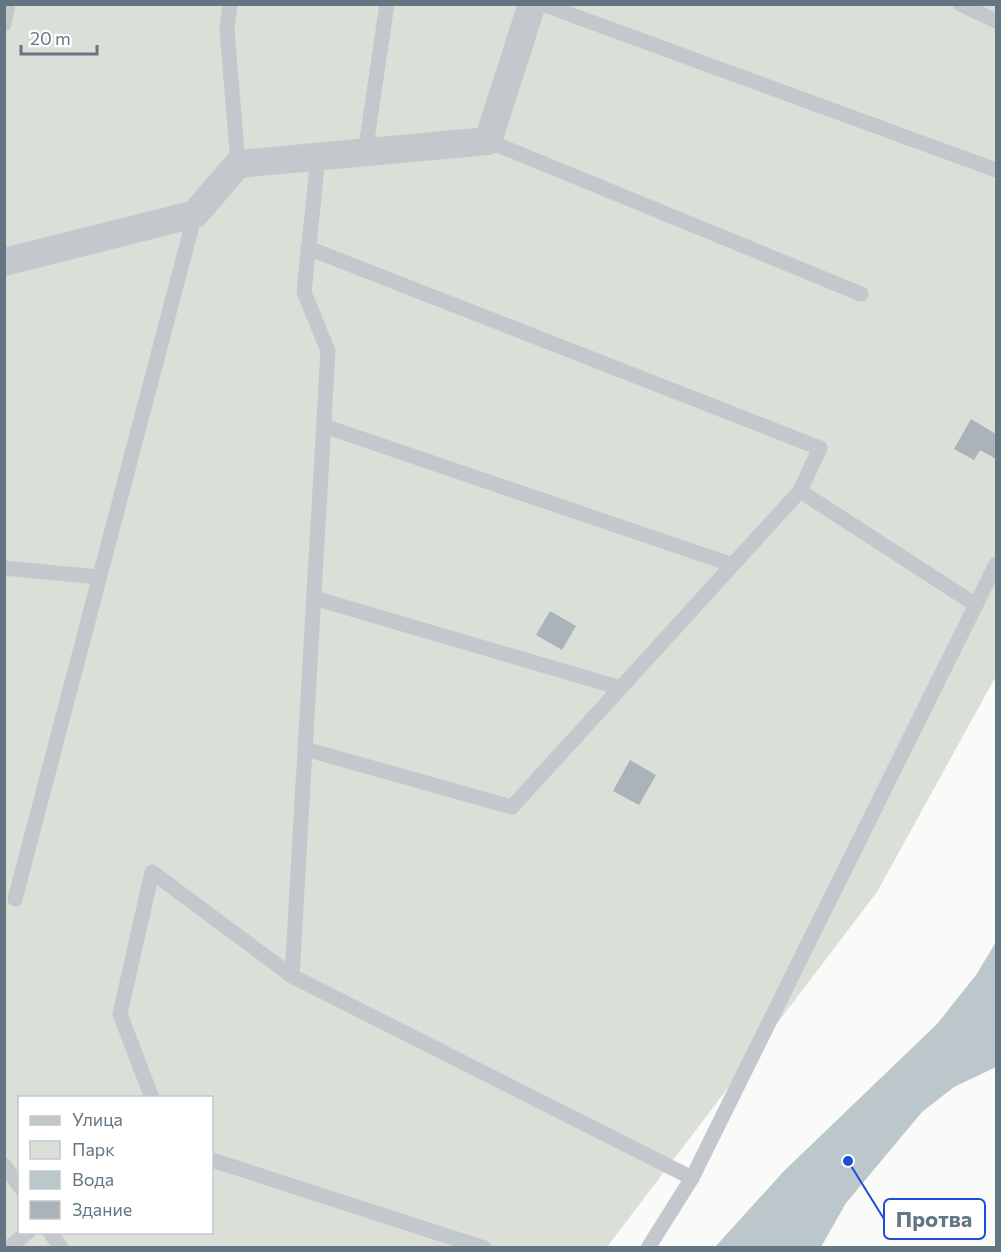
<svg xmlns="http://www.w3.org/2000/svg" width="1001" height="1252" font-family="Commissioner,sans-serif">
	<style>
		.green { fill: #dadfd7; fill-rule: evenodd }
		.water { fill: #bbc7cb }
		.building { fill: #aab3b9 }
		.lines { fill: none; stroke-linecap: round; stroke-linejoin: round }
		.lane { stroke: #c3c8cc; stroke-width: 15 }
		.street { stroke: #c3c8cc; stroke-width: 28 }
		.leader { fill: none; stroke: #1d4ed8; stroke-width: 2 }
		.callout-dot { fill: #1d4ed8; stroke: #fff; stroke-width: 2 }
		.callout { fill: #fff; stroke: #1d4ed8; stroke-width: 2 }
		.callout-label { font-size: 22px; text-anchor: middle; font-weight: bold; fill: #657683 }
	</style>
	<rect width="100%" height="100%" fill="#fafaf8"/>
	<!-- green -->
	<path class="green" d="M5,5H996V676L877,892L607,1247L5,1248ZM20,1098H212V1232H20Z"/>
	<!-- water -->
	<path class="water" d="M996,942V1067L954,1087L922,1112L846,1203L821,1247H715L784,1171L937,1024L976,975Z"/>
	<!-- building -->
	<g class="building">
		<path d="M971,419L996,434V459L980,450L974,460L954,449Z"/>
		<path d="M550,611L576,626L562,650L536,635Z"/>
		<path d="M630,760L656,775L639,805L613,791Z"/>
	</g>
	<g class="lines">
		<!-- lane -->
		<g class="lane">
			<path d="M230,4L227,30L238,164"/>
			<path d="M542,4L996,170"/>
			<path d="M960,4L996,21"/>
			<path d="M4,24L8,4"/>
			<path d="M488,141L861,294"/>
			<path d="M365,153L387,4"/>
			<path d="M318,157L304,292L328,351L292,976L692,1178L996,564"/>
			<path d="M308,248L820,448L800,491"/>
			<path d="M324,426L733,565"/>
			<path d="M4,568L99,577"/>
			<path d="M314,598L621,688"/>
			<path d="M305,749L512,807L800,491L976,605"/>
			<path d="M15,899L195,214"/>
			<path d="M152,1098L120,1014L152,872L292,976"/>
			<path d="M212,1160L484,1248"/>
			<path d="M4,1165L20,1187"/>
			<path d="M50,1232L61,1248"/>
			<path d="M8,1248L28,1232"/>
			<path d="M648,1248L692,1178"/>
		</g>
		<!-- street -->
		<path class="street" d="M4,262L195,214L238,164L488,141L532,4"/>
	</g>
	<!-- callouts -->
	<path class="leader" d="M848 1161L884 1219"/>
	<circle class="callout-dot" cx="848" cy="1161" r="6"/>
	<rect class="callout" x="884" y="1199" width="101" height="40" rx="6"/>
	<g class="callout-label">
		<text x="934" y="1227">Протва</text>
	</g>
	<!-- border -->
	<rect width="1001" height="1252" fill="none" stroke="#657683" stroke-width="12"/>
	<!-- legend -->
	<rect x="18" y="1096" width="195" height="138" fill="#ffffff" stroke="#c1c8cd" stroke-width="1.5"/>
	<rect x="30" y="1116" width="30" height="9" fill="#c3c8cc" stroke="#c1c8cd" stroke-width="1.5"/>
	<text x="72" y="1126" font-size="18" fill="#657683">Улица</text>
	<rect x="30" y="1141" width="30" height="18" fill="#dadfd7" stroke="#c1c8cd" stroke-width="1.5"/>
	<text x="72" y="1156" font-size="18" fill="#657683">Парк</text>
	<rect x="30" y="1171" width="30" height="18" fill="#bbc7cb" stroke="#c1c8cd" stroke-width="1.5"/>
	<text x="72" y="1186" font-size="18" fill="#657683">Вода</text>
	<rect x="30" y="1201" width="30" height="18" fill="#aab3b9" stroke="#c1c8cd" stroke-width="1.5"/>
	<text x="72" y="1216" font-size="18" fill="#657683">Здание</text>
	<!-- scale -->
	<path d="M21 45v9h76v-9" fill="none" stroke="#657683" stroke-width="3"/>
	<text x="30" y="45" font-size="18" fill="#657683" stroke="#ffffff" stroke-width="4.5" paint-order="stroke">20 m</text>
</svg>
